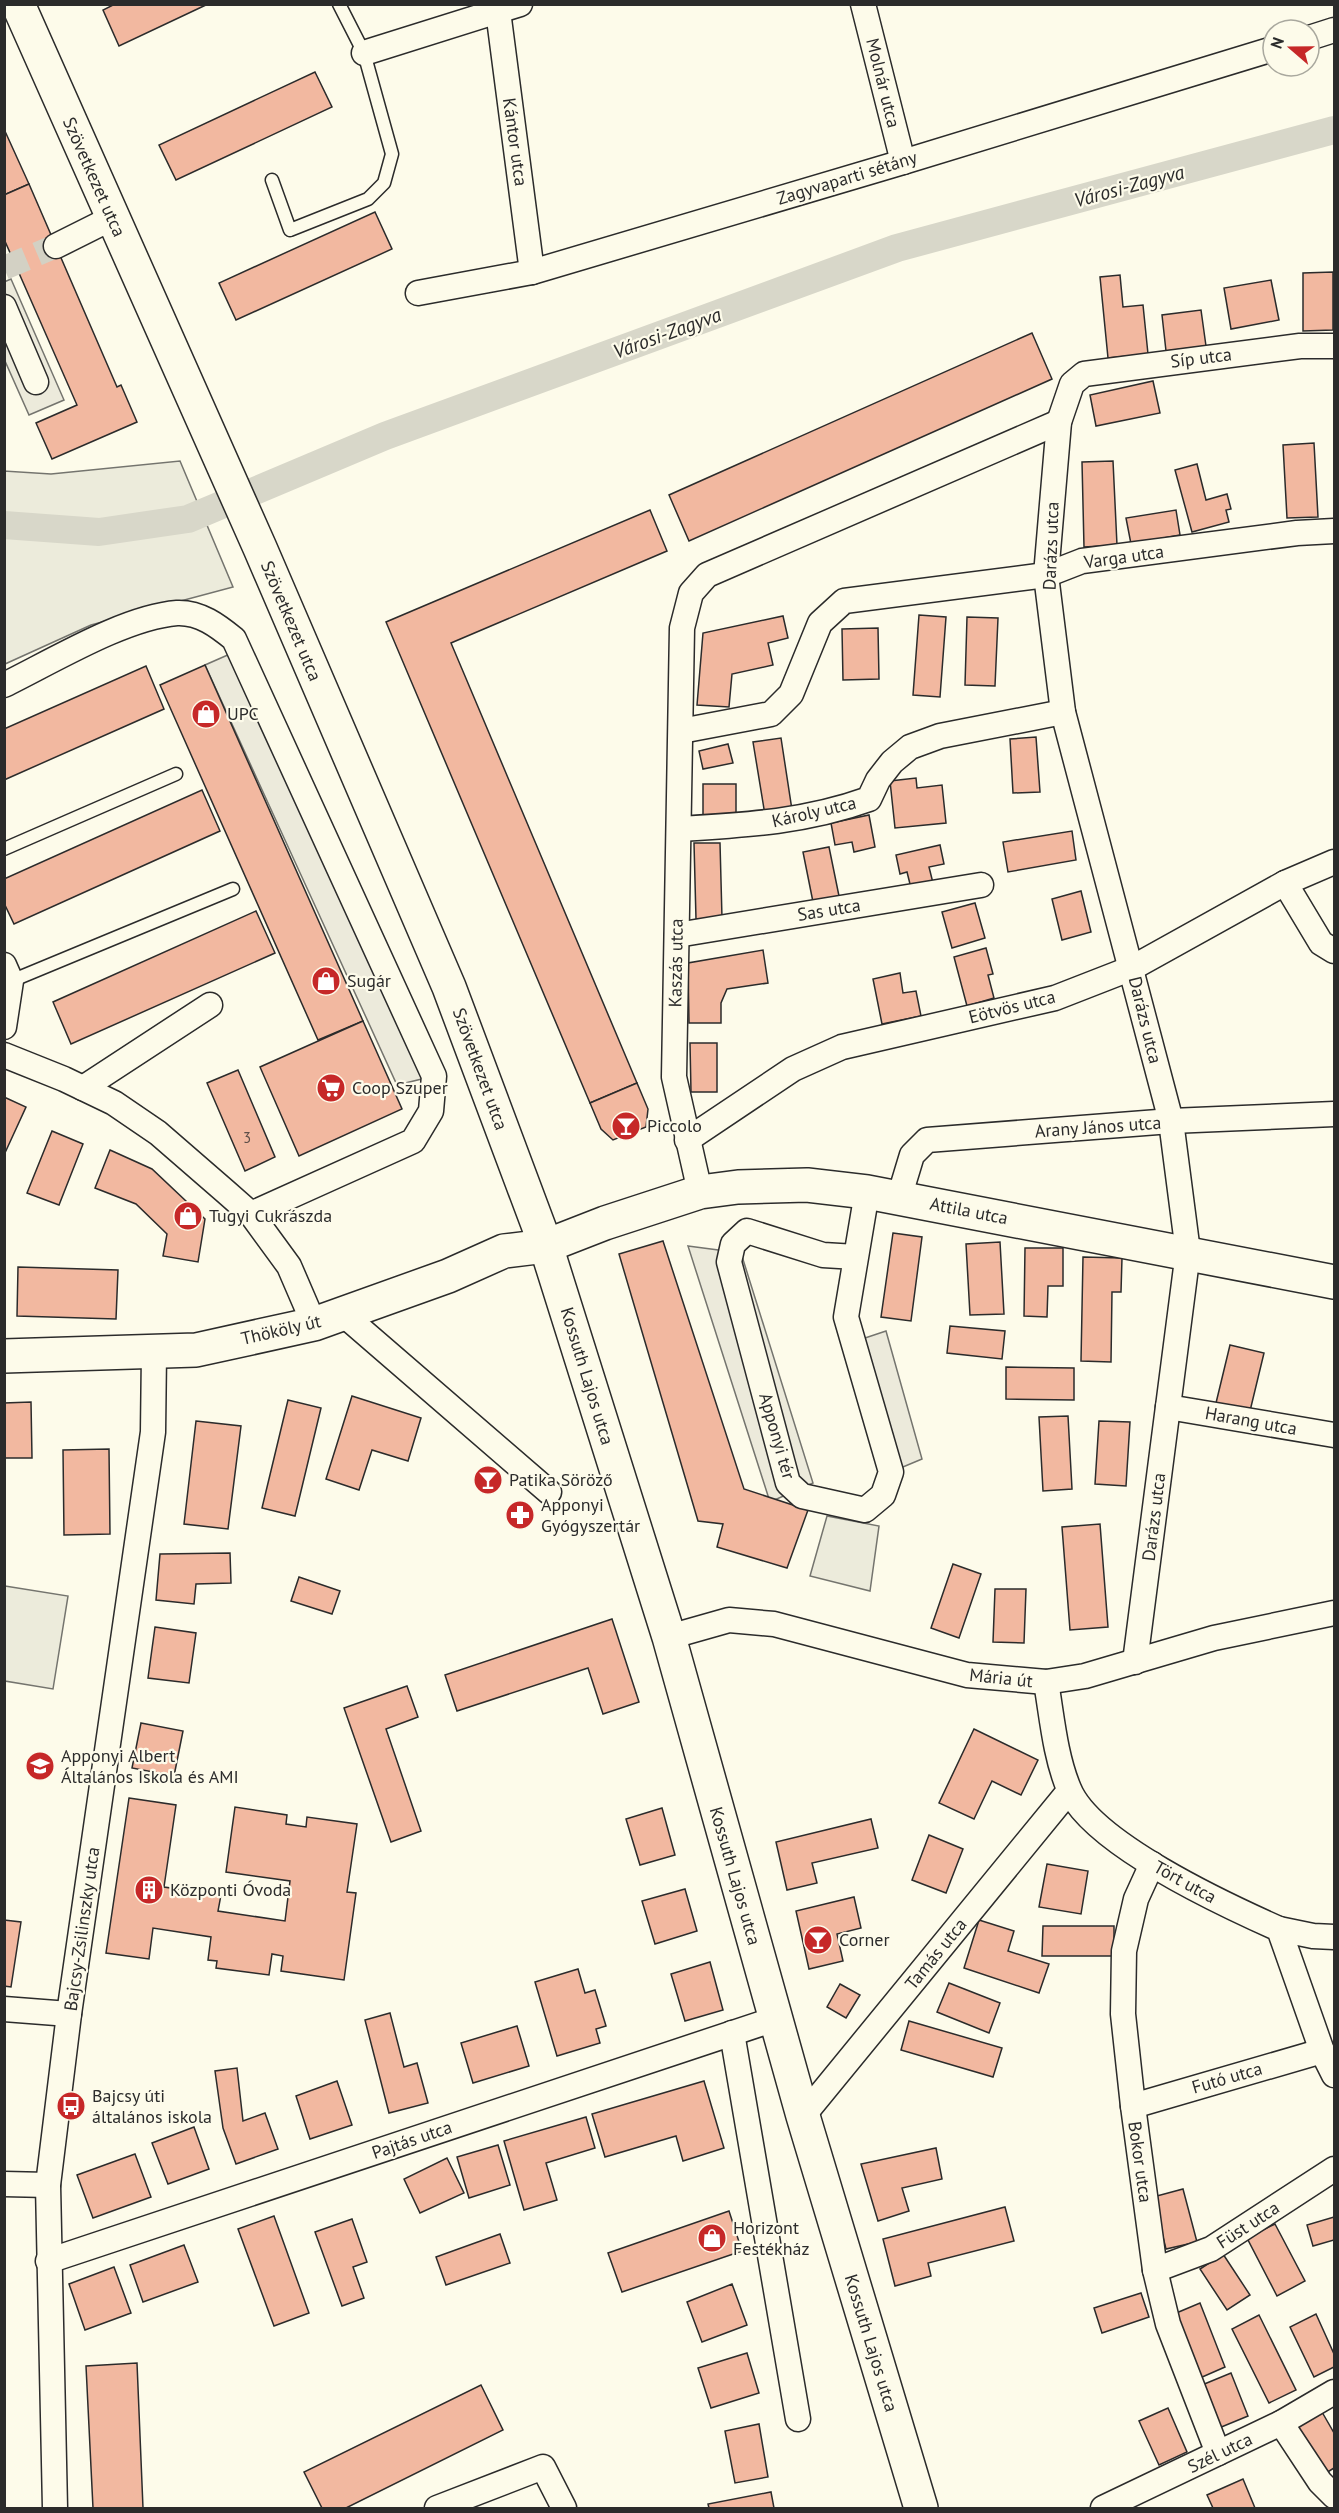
<svg xmlns="http://www.w3.org/2000/svg" width="1339" height="2513" font-family="'PT Sans',sans-serif">
	<style>
		.green { fill: #ecebdb; stroke: #74746e; stroke-width: 1.5 }
		.parking { fill: #eceadb; stroke: #74746e; stroke-width: 1.5 }
		.lines { fill: none; stroke-linecap: round; stroke-linejoin: round }
		.canal { stroke: #d8d7c9; stroke-width: 28 }
		.building { fill: #f2b8a0; stroke: #2b2b2b; stroke-width: 1.5 }
		.street-tunnel { stroke: #d3d1c4; stroke-width: 24; stroke-dasharray: 24 12; stroke-linecap: butt }
		.lane-casing { stroke: #2b2b2b; stroke-width: 15 }
		.street-casing { stroke: #2b2b2b; stroke-width: 27 }
		.secondary-casing { stroke: #2b2b2b; stroke-width: 36 }
		.lane { stroke: #fdfbea; stroke-width: 12 }
		.street { stroke: #fdfbea; stroke-width: 24 }
		.secondary { stroke: #fdfbea; stroke-width: 33 }
		.labels { text-anchor: middle; stroke-width: 4.5; stroke-linejoin: round; paint-order: stroke }
		.number-label { font-size: 15px; fill: #5d4e48 }
		.street-label { font-size: 18px; fill: #2b2b2b; stroke: #fdfbea }
		.poi-label { font-size: 18px; fill: #2b2b2b; stroke: #fdfbea; text-anchor: start }
		.water-label { font-size: 20px; font-style: italic; fill: #2b2b2b; stroke: #fdfbea }
	</style>
	<rect width="100%" height="100%" fill="#fdfbea"/>
	<!-- green -->
	<g class="green">
		<path d="M180,461L233,587L91,625L5,664L4,471L51,474Z"/>
		<path d="M827,1516L879,1526L870,1591L810,1576Z"/>
		<path d="M5,1586L68,1596L53,1689L5,1681Z"/>
	</g>
	<!-- parking -->
	<g class="parking">
		<path d="M11,279L64,400L29,415L5,361L4,282Z"/>
		<path d="M239,650L434,1076L397,1085L205,665Z"/>
		<path d="M688,1246L741,1253L813,1483L770,1502Z"/>
		<path d="M886,1331L922,1459L891,1472L853,1342Z"/>
	</g>
	<g class="lines">
		<!-- canal -->
		<path class="canal" d="M4,525L99,532L188,519L385,436L897,248L1334,130"/>
	</g>
	<!-- building -->
	<g class="building">
		<path d="M115,4H208L119,46L103,10Z"/>
		<path d="M315,72L332,107L176,180L159,145Z"/>
		<path d="M4,129L29,184L4,195Z"/>
		<path d="M29,184L117,387L121,385L137,422L52,459L36,423L77,405L4,239V195Z"/>
		<path d="M375,212L392,249L236,320L219,283Z"/>
		<path d="M1333,272V330L1303,331V273Z"/>
		<path d="M1120,275L1123,307L1143,305L1148,354L1108,358L1100,277Z"/>
		<path d="M1271,280L1279,320L1231,329L1224,288Z"/>
		<path d="M1201,310L1206,346L1166,351L1162,315Z"/>
		<path d="M1032,333L1052,379L689,541L669,495Z"/>
		<path d="M1153,381L1160,413L1096,426L1090,395Z"/>
		<path d="M1314,443L1318,517L1287,518L1283,445Z"/>
		<path d="M1113,461L1117,545L1084,547L1082,462Z"/>
		<path d="M1197,464L1206,500L1227,494L1231,509L1226,510L1229,522L1192,532L1175,470Z"/>
		<path d="M650,510L667,551L451,643L637,1083L590,1103L386,622Z"/>
		<path d="M1176,510L1180,535L1131,544L1126,518Z"/>
		<path d="M919,615L946,617L940,697L913,695Z"/>
		<path d="M783,616L788,638L768,643L773,665L732,674L729,707L697,705L703,633Z"/>
		<path d="M967,617L998,618L995,686L965,685Z"/>
		<path d="M878,628L879,679L843,680L842,629Z"/>
		<path d="M205,665L363,1021L318,1040L160,685Z"/>
		<path d="M146,666L164,709L4,780V729Z"/>
		<path d="M1036,737L1040,792L1013,793L1010,739Z"/>
		<path d="M781,738L792,810L765,815L753,742Z"/>
		<path d="M728,744L733,763L703,769L699,751Z"/>
		<path d="M916,778L917,788L942,785L946,823L895,828L890,781Z"/>
		<rect x="703" y="784" width="33" height="32"/>
		<path d="M202,790L220,831L14,924L4,903V879Z"/>
		<path d="M869,815L875,847L854,852L852,842L835,845L831,823Z"/>
		<path d="M1072,831L1076,860L1008,872L1003,842Z"/>
		<path d="M694,843H720L722,918L696,919Z"/>
		<path d="M940,845L944,864L929,867L933,883L911,888L907,872L900,874L896,855Z"/>
		<path d="M829,847L839,896L813,902L803,852Z"/>
		<path d="M1081,891L1091,932L1062,940L1052,899Z"/>
		<path d="M975,903L985,938L952,948L942,912Z"/>
		<path d="M256,911L275,953L71,1044L53,1002Z"/>
		<path d="M986,948L993,974L988,975L994,998L967,1006L954,957Z"/>
		<path d="M763,950L768,983L727,989L721,1003V1023H689L688,963Z"/>
		<path d="M900,973L903,993L916,991L921,1016L882,1024L873,979Z"/>
		<path d="M363,1021L402,1109L299,1156L260,1067Z"/>
		<path d="M690,1043H717V1092H691Z"/>
		<path d="M238,1070L275,1157L245,1171L207,1083Z"/>
		<path d="M637,1083L648,1109L646,1127L613,1140L601,1129L590,1103Z"/>
		<path d="M4,1097L26,1107L4,1155Z"/>
		<path d="M52,1131L83,1144L59,1205L27,1193Z"/>
		<path d="M110,1150L152,1169L205,1219L198,1262L163,1256L167,1234L136,1204L95,1188Z"/>
		<path d="M893,1233L922,1237L911,1321L881,1317Z"/>
		<path d="M663,1241L744,1489L808,1510L787,1568L717,1547L723,1524L698,1521L619,1254Z"/>
		<path d="M1000,1242L1004,1314L970,1315L966,1244Z"/>
		<path d="M1025,1248H1063V1286H1048L1047,1317L1024,1316Z"/>
		<path d="M1083,1257L1122,1258L1121,1292H1112L1111,1362L1081,1361Z"/>
		<path d="M18,1267L118,1270L116,1319L17,1316Z"/>
		<path d="M950,1326L1005,1331L1002,1359L947,1353Z"/>
		<path d="M1230,1345L1264,1353L1250,1411L1216,1403Z"/>
		<path d="M1006,1367L1074,1368V1400L1006,1399Z"/>
		<path d="M352,1396L421,1418L408,1461L372,1450L359,1490L326,1479Z"/>
		<path d="M288,1400L321,1408L295,1516L262,1508Z"/>
		<path d="M31,1402L32,1458H4V1403Z"/>
		<path d="M1068,1416L1072,1489L1043,1491L1039,1417Z"/>
		<path d="M196,1421L241,1426L228,1529L184,1524Z"/>
		<path d="M1099,1421L1130,1422L1126,1486L1095,1484Z"/>
		<path d="M109,1449L110,1534L64,1535L63,1450Z"/>
		<path d="M1100,1524L1108,1627L1070,1630L1062,1527Z"/>
		<path d="M230,1553L231,1583L196,1584L194,1604L156,1600L160,1554Z"/>
		<path d="M953,1564L981,1574L959,1638L931,1628Z"/>
		<path d="M299,1577L340,1591L332,1614L291,1601Z"/>
		<path d="M995,1589H1026L1024,1643L993,1642Z"/>
		<path d="M612,1619L639,1702L603,1714L588,1668L457,1711L445,1675Z"/>
		<path d="M155,1627L196,1633L189,1683L148,1678Z"/>
		<path d="M407,1686L418,1717L386,1729L421,1831L391,1842L344,1708Z"/>
		<path d="M141,1723L183,1731L174,1776L132,1768Z"/>
		<path d="M974,1729L1038,1760L1021,1795L992,1781L974,1819L939,1803Z"/>
		<path d="M129,1798L176,1805L164,1887L221,1895L218,1911L285,1921L290,1881L226,1872L235,1807L287,1815L286,1824L306,1827L307,1817L357,1824L347,1892L356,1893L344,1980L281,1971L283,1956L272,1954L269,1975L216,1968L217,1961L208,1960L211,1937L153,1928L149,1959L106,1953Z"/>
		<path d="M662,1808L675,1855L640,1865L626,1819Z"/>
		<path d="M871,1819L878,1848L812,1863L817,1883L787,1890L776,1842Z"/>
		<path d="M929,1835L963,1849L946,1893L912,1880Z"/>
		<path d="M1047,1864L1088,1871L1081,1914L1039,1907Z"/>
		<path d="M685,1889L697,1931L655,1944L642,1901Z"/>
		<path d="M854,1897L861,1928L837,1934L843,1961L809,1969L796,1911Z"/>
		<path d="M4,1920L21,1922L11,1987L4,1986Z"/>
		<path d="M979,1920L1014,1931L1008,1951L1049,1964L1039,1993L964,1968Z"/>
		<path d="M1043,1926H1114V1956H1042Z"/>
		<path d="M710,1962L723,2010L685,2021L671,1974Z"/>
		<path d="M578,1969L585,1993L595,1990L606,2026L596,2029L600,2043L557,2056L535,1982Z"/>
		<path d="M949,1983L1000,2003L989,2033L937,2012Z"/>
		<path d="M840,1984L860,1995L846,2018L827,2007Z"/>
		<path d="M390,2013L404,2067L417,2063L428,2103L389,2113L365,2020Z"/>
		<path d="M909,2021L1002,2048L993,2077L901,2050Z"/>
		<path d="M517,2026L529,2066L473,2083L461,2043Z"/>
		<path d="M237,2068L243,2121L265,2113L278,2149L236,2164L223,2128L215,2071Z"/>
		<path d="M337,2081L352,2125L310,2139L296,2096Z"/>
		<path d="M704,2081L724,2148L683,2161L676,2136L605,2157L592,2114Z"/>
		<path d="M586,2117L595,2148L546,2163L557,2200L524,2210L504,2141Z"/>
		<path d="M194,2127L209,2169L168,2184L152,2143Z"/>
		<path d="M498,2145L510,2185L469,2198L457,2157Z"/>
		<path d="M936,2148L942,2179L902,2188L909,2211L878,2221L861,2164Z"/>
		<path d="M135,2154L151,2197L93,2218L77,2175Z"/>
		<path d="M447,2158L464,2193L420,2213L404,2179Z"/>
		<path d="M1183,2189L1197,2242L1166,2249L1153,2197Z"/>
		<path d="M1005,2207L1014,2241L928,2263L931,2276L895,2286L883,2239Z"/>
		<path d="M729,2211L742,2251L622,2292L608,2253Z"/>
		<path d="M274,2216L309,2313L274,2326L238,2229Z"/>
		<path d="M1334,2217V2240L1313,2246L1307,2225Z"/>
		<path d="M352,2219L367,2262L353,2267L364,2298L342,2306L315,2232Z"/>
		<path d="M1275,2224L1305,2281L1277,2296L1247,2238Z"/>
		<path d="M500,2234L510,2263L446,2285L436,2257Z"/>
		<path d="M184,2245L198,2282L143,2302L130,2265Z"/>
		<path d="M1223,2254L1250,2295L1227,2310L1200,2269Z"/>
		<path d="M114,2267L131,2313L85,2330L69,2284Z"/>
		<path d="M732,2284L747,2325L702,2342L687,2302Z"/>
		<path d="M1141,2293L1149,2317L1102,2333L1094,2308Z"/>
		<path d="M1200,2303L1225,2367L1200,2378L1174,2314Z"/>
		<path d="M1316,2314L1334,2354V2367L1314,2377L1290,2327Z"/>
		<path d="M1259,2315L1296,2390L1269,2403L1232,2329Z"/>
		<path d="M747,2353L759,2393L711,2408L698,2368Z"/>
		<path d="M137,2363L143,2508H93L86,2366Z"/>
		<path d="M1231,2373L1248,2416L1219,2428L1202,2385Z"/>
		<path d="M481,2385L503,2430L346,2508H322L304,2472Z"/>
		<path d="M1168,2408L1187,2452L1159,2465L1139,2421Z"/>
		<path d="M1322,2412L1334,2433V2468L1323,2475L1295,2428Z"/>
		<path d="M759,2424L768,2477L735,2483L725,2431Z"/>
		<path d="M1243,2479L1255,2508H1213L1207,2495Z"/>
		<path d="M771,2492L774,2508H709L708,2504Z"/>
	</g>
	<g class="lines">
		<!-- street-tunnel -->
		<path class="street-tunnel" d="M4,268L56,246"/>
		<!-- lane casing -->
		<g class="lane-casing">
			<g id="lane">
				<path d="M272,180L290,230L368,199L384,183L392,154L364,53L339,4"/>
				<path d="M4,849L176,774"/>
				<path d="M11,981L233,889"/>
			</g>
		</g>
		<!-- street casing -->
		<g class="street-casing">
			<g id="street">
				<path d="M863,4L903,162"/>
				<path d="M498,11L532,272"/>
				<path d="M1309,38L1334,30"/>
				<path d="M364,53L520,4"/>
				<path d="M56,246L112,218"/>
				<path d="M418,293L532,272L903,162L1273,49"/>
				<path d="M4,307L36,382"/>
				<path d="M4,685C53,661 125,617 177,613C200,612 218,626 234,639L434,1076L431,1111L413,1141L251,1214"/>
				<path d="M681,731L771,714L791,694L820,623L844,601L1046,575L1082,561L1297,533L1334,531"/>
				<path d="M679,829C746,825 805,822 869,799L878,780L892,762L910,747L940,736L1063,712"/>
				<path d="M1285,883L1321,943L1334,951"/>
				<path d="M677,935L981,885"/>
				<path d="M4,965L11,981L4,1027"/>
				<path d="M4,1055L64,1079L114,1103L158,1133L226,1192L251,1214L289,1266L314,1324"/>
				<path d="M83,1088L210,1005"/>
				<path d="M687,1140L793,1069L842,1047L1055,998L1132,968L1285,883L1334,862"/>
				<path d="M700,1192L674,1077L682,628L691,593L707,575L1059,422"/>
				<path d="M899,1198L912,1155L927,1140L1171,1121L1334,1114"/>
				<path d="M856,1257L823,1255L747,1231L733,1244L729,1262L788,1483L802,1496L865,1510L883,1495L891,1472L846,1317L867,1192"/>
				<path d="M343,1314L549,1492"/>
				<path d="M1168,1407L1334,1435"/>
				<path d="M669,1637L729,1620L774,1624L967,1675L1046,1682L1085,1676L1214,1638L1334,1613"/>
				<path d="M1135,1662L1188,1252L1171,1121L1063,712L1046,575L1059,422L1072,384L1084,374L1300,346H1334"/>
				<path d="M1046,1682C1052,1717 1055,1756 1069,1789C1091,1843 1225,1905 1279,1929L1322,2051L1334,2075"/>
				<path d="M1152,1864L1136,1899L1124,1951L1123,2014L1133,2106L1155,2270L1168,2324L1218,2453"/>
				<path d="M1279,1929L1313,1936L1334,1937"/>
				<path d="M4,2009L69,2014"/>
				<path d="M732,2033L798,2419"/>
				<path d="M1133,2106L1322,2051"/>
				<path d="M803,2116L1069,1791"/>
				<path d="M4,2184L48,2185"/>
				<path d="M48,2261L775,2019"/>
				<path d="M1155,2270L1211,2249L1334,2169"/>
				<path d="M1281,2423L1320,2482L1334,2496"/>
				<path d="M55,2508L48,2185L69,2014L153,1432L154,1353"/>
				<path d="M437,2508L543,2467L564,2508"/>
				<path d="M1103,2508L1281,2423L1334,2392"/>
			</g>
		</g>
		<!-- secondary casing -->
		<g class="secondary-casing">
			<g id="secondary">
				<path d="M18,4L260,548L449,987L546,1246L669,1637L803,2116L921,2508"/>
				<path d="M4,1356L196,1350L314,1324L448,1276L504,1251L546,1246L605,1223L700,1192L738,1187L807,1185L867,1192L1334,1282"/>
			</g>
		</g>
		<!-- lane -->
		<use href="#lane" class="lane"/>
		<!-- street -->
		<use href="#street" class="street"/>
		<!-- secondary -->
		<use href="#secondary" class="secondary"/>
	</g>
	<!-- icons -->
	<defs>
		<g id="shop-disc" transform="scale(1.5)"><circle r="9.5" fill="#c62828" stroke="#fdfbea"/><path d="M-5-2.5h2.3a2.7 3.5 0 0 1 5.4 0H5L5.5 6h-11ZM-1.5-2.5h3a1.5 2.3 0 0 0-3 0Z" fill="#fff"/></g>
		<g id="supermarket-disc" transform="scale(1.5)"><circle r="9.5" fill="#c62828" stroke="#fdfbea"/><path d="M-6-5.5h2.5l.6 2H6L4.5 2H-2.5L-4.4-4H-6ZM-1.5 3.2a1.3 1.3 0 1 0 .1 0ZM3 3.2a1.3 1.3 0 1 0 .1 0Z" fill="#fff"/></g>
		<g id="bar-disc" transform="scale(1.5)"><circle r="9.5" fill="#c62828" stroke="#fdfbea"/><path d="M-6-5H6L.8 .8V4.5H3.5V6h-7V4.5H-.8V.8Z" fill="#fff"/></g>
		<g id="pharmacy-disc" transform="scale(1.5)"><circle r="9.5" fill="#c62828" stroke="#fdfbea"/><path d="M-2-6h4v4h4v4h-4v4h-4v-4h-4v-4h4Z" fill="#fff"/></g>
		<g id="school-disc" transform="scale(1.5)"><circle r="9.5" fill="#c62828" stroke="#fdfbea"/><path d="M0-5L7-2L0 1L-7-2ZM-4 1L0 2.5L4 1V4Q0 6-4 4Z" fill="#fff"/></g>
		<g id="building-disc" transform="scale(1.5)"><circle r="9.5" fill="#c62828" stroke="#fdfbea"/><path d="M-4-6H4V6H1V3H-1V6H-4ZM-2.5-4.3h1.7v1.8h-1.7ZM.8-4.3h1.7v1.8H.8ZM-2.5-1h1.7V.8h-1.7ZM.8-1h1.7V.8H.8Z" fill="#fff"/></g>
		<g id="bus-disc" transform="scale(1.5)"><circle r="9.5" fill="#c62828" stroke="#fdfbea"/><path d="M-5-6H5V4H4V6H2V4H-2V6H-4V4H-5ZM-3.5-4V0h7V-4ZM-3.5 1.2v1.5H-2V1.2ZM2 1.2v1.5H3.5V1.2Z" fill="#fff"/></g>
	</defs>
	<g fill-rule="evenodd">
		<use href="#shop-disc" x="206" y="714"/>
		<use href="#shop-disc" x="326" y="981"/>
		<use href="#supermarket-disc" x="331" y="1088"/>
		<use href="#bar-disc" x="626" y="1126"/>
		<use href="#shop-disc" x="188" y="1216"/>
		<use href="#bar-disc" x="488" y="1480"/>
		<use href="#pharmacy-disc" x="520" y="1515"/>
		<use href="#school-disc" x="40" y="1766"/>
		<use href="#building-disc" x="149" y="1890"/>
		<use href="#bar-disc" x="818" y="1940"/>
		<use href="#bus-disc" x="71" y="2106"/>
		<use href="#shop-disc" x="712" y="2238"/>
	</g>
	<g class="labels">
		<!-- number labels -->
		<g class="number-label">
			<text x="247" y="1143">3</text>
		</g>
		<!-- street labels -->
		<g class="street-label">
			<text transform="translate(883 83) rotate(76)" y="6">Molnár utca</text>
			<text transform="translate(515 142) rotate(82)" y="6">Kántor utca</text>
			<text transform="translate(94 177) rotate(66)" y="6">Szövetkezet utca</text>
			<text transform="translate(847 178) rotate(-17)" y="6">Zagyvaparti sétány</text>
			<text transform="translate(1201 358) rotate(-7)" y="6">Síp utca</text>
			<text transform="translate(1051 546) rotate(-88)" y="6">Darázs utca</text>
			<text transform="translate(1124 557) rotate(-8)" y="6">Varga utca</text>
			<text transform="translate(291 621) rotate(67)" y="6">Szövetkezet utca</text>
			<text transform="translate(814 812) rotate(-13)" y="6">Károly utca</text>
			<text transform="translate(829 910) rotate(-9)" y="6">Sas utca</text>
			<text transform="translate(676 963) rotate(-89)" y="6">Kaszás utca</text>
			<text transform="translate(1012 1007) rotate(-14)" y="6">Eötvös utca</text>
			<text transform="translate(1145 1020) rotate(76)" y="6">Darázs utca</text>
			<text transform="translate(480 1069) rotate(70)" y="6">Szövetkezet utca</text>
			<text transform="translate(1098 1127) rotate(-4)" y="6">Arany János utca</text>
			<text transform="translate(969 1211) rotate(11)" y="6">Attila utca</text>
			<text transform="translate(281 1330) rotate(-13)" y="6">Thököly út</text>
			<text transform="translate(587 1376) rotate(73)" y="6">Kossuth Lajos utca</text>
			<text transform="translate(1251 1421) rotate(10)" y="6">Harang utca</text>
			<text transform="translate(777 1436) rotate(74)" y="6">Apponyi tér</text>
			<text transform="translate(1154 1517) rotate(-83)" y="6">Darázs utca</text>
			<text transform="translate(1001 1678) rotate(6)" y="6">Mária út</text>
			<text transform="translate(735 1876) rotate(74)" y="6">Kossuth Lajos utca</text>
			<text transform="translate(1185 1882) rotate(29)" y="6">Tört utca</text>
			<text transform="translate(82 1929) rotate(-82)" y="6">Bajcsy-Zsilinszky utca</text>
			<text transform="translate(936 1954) rotate(-51)" y="6">Tamás utca</text>
			<text transform="translate(1227 2078) rotate(-16)" y="6">Futó utca</text>
			<text transform="translate(412 2140) rotate(-19)" y="6">Pajtás utca</text>
			<text transform="translate(1140 2162) rotate(82)" y="6">Bokor utca</text>
			<text transform="translate(1248 2225) rotate(-33)" y="6">Füst utca</text>
			<text transform="translate(871 2343) rotate(73)" y="6">Kossuth Lajos utca</text>
			<text transform="translate(1220 2453) rotate(-26)" y="6">Szél utca</text>
		</g>
		<!-- poi labels -->
		<g class="poi-label">
			<text x="227" y="720">UPC</text>
			<text x="347" y="987">Sugár</text>
			<text x="352" y="1094">Coop Szuper</text>
			<text x="647" y="1132">Piccolo</text>
			<text x="209" y="1222">Tugyi Cukrászda</text>
			<text x="509" y="1486">Patika Söröző</text>
			<text x="541" y="1511">Apponyi<tspan x="541" dy="21">Gyógyszertár</tspan></text>
			<text x="61" y="1762">Apponyi Albert<tspan x="61" dy="21">Általános Iskola és AMI</tspan></text>
			<text x="170" y="1896">Központi Óvoda</text>
			<text x="839" y="1946">Corner</text>
			<text x="92" y="2102">Bajcsy úti<tspan x="92" dy="21">általános iskola</tspan></text>
			<text x="733" y="2234">Horizont<tspan x="733" dy="21">Festékház</tspan></text>
		</g>
		<!-- water labels -->
		<g class="water-label">
			<text transform="translate(1129 186) rotate(-15)" y="7">Városi-Zagyva</text>
			<text transform="translate(667 333) rotate(-20)" y="7">Városi-Zagyva</text>
		</g>
	</g>
	<!-- border -->
	<rect width="1339" height="2513" fill="none" stroke="#2b2b2b" stroke-width="12"/>
	<!-- north arrow -->
	<g transform="translate(1291 48) rotate(290)"><circle r="28" fill="#fdfbea" stroke="#a9a89e" stroke-width="1.5"/>
	<path d="M0-4.5L10 22L0 15L-10 22Z" fill="#c62828"/>
	<text y="-9" font-size="16" font-weight="bold" text-anchor="middle" fill="#2b2b2b">N</text>
	</g>
</svg>
